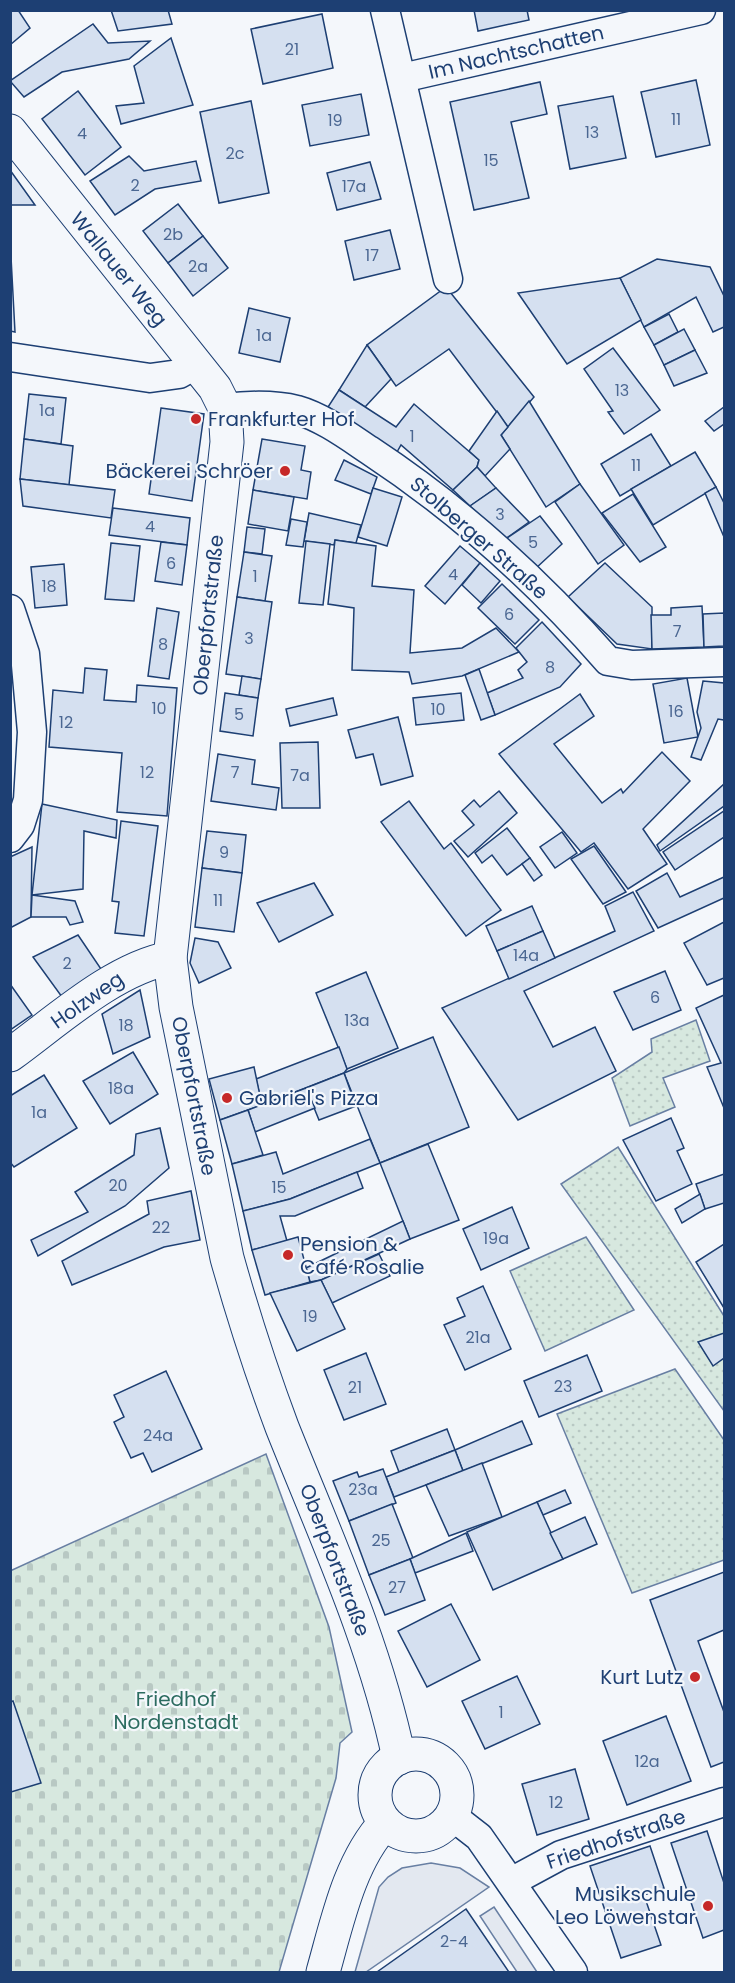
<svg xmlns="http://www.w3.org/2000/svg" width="735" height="1983" font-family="Poppins,sans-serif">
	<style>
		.grass { fill: url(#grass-dots); stroke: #687fa3; stroke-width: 1.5 }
		.cemetery { fill: url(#cemetery-stones); stroke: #687fa3; stroke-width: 1.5 }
		.parking { fill: #e3e8f0; stroke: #687fa3; stroke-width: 1.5 }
		.building { fill: #d5e0f0; stroke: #1d3f73; stroke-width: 1.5 }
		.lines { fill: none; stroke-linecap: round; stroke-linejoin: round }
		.street-casing { stroke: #1d3f73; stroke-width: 31 }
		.secondary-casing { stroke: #1d3f73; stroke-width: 35 }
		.street { stroke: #f4f7fb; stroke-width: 28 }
		.secondary { stroke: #f4f7fb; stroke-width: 33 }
		.poi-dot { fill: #c62828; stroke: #f4f7fb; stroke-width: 2 }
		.labels { text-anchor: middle; stroke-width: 4.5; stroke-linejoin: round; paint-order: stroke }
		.number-label { font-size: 16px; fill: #4b6792 }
		.street-label { font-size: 20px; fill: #1d3f73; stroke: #f4f7fb }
		.poi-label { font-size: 20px; fill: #1d3f73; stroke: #f4f7fb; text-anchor: start }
		.park-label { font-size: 20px; fill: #2c6c60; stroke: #f4f7fb }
	</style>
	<defs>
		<pattern id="grass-dots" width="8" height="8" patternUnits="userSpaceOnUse" patternTransform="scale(1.5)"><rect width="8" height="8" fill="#d7e8df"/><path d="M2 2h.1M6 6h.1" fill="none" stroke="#b8c8c3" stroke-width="1.8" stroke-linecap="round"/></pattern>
		<pattern id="cemetery-stones" width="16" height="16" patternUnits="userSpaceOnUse" patternTransform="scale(1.5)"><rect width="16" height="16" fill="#d7e8df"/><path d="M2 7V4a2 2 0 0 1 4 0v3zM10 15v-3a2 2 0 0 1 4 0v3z" fill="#b8c8c3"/></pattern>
	</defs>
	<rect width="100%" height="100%" fill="#f4f7fb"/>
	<!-- grass -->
	<g class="grass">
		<path d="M696,1020L710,1061L663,1078L675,1107L630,1126L612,1078L652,1052L651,1039Z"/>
		<path d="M618,1147L724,1316V1411L561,1184Z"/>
		<path d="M586,1237L634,1310L545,1351L510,1271Z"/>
		<path d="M675,1369L724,1440V1560L632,1593L557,1414Z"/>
	</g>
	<!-- cemetery -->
	<path class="cemetery" d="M266,1454L329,1627L352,1732L340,1743L336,1778L279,1972H11L10,1571Z"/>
	<!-- parking -->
	<g class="parking">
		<path d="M431,1863L460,1868L489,1887L366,1972H355L379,1887L388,1877L402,1868Z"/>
		<path d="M494,1907L537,1972H517L480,1916Z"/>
	</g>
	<!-- building -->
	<g class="building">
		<path d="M10,10H18L30,28L10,45Z"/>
		<path d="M111,10H168L172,24L118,31Z"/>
		<path d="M474,10H527L529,20L478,31Z"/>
		<path d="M322,14L333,68L263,84L251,29Z"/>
		<path d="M93,24L108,43L150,41L129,59L62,72L24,97L10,81Z"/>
		<path d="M171,38L193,105L121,124L116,106L144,103L134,66Z"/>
		<path d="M696,80L710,145L656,157L641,92Z"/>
		<path d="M540,82L547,114L511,122L529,198L474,210L450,102Z"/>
		<path d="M78,91L121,147L85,175L42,119Z"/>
		<path d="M361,94L369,135L310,146L302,105Z"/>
		<path d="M613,96L626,158L570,169L558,106Z"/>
		<path d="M251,101L269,193L219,203L200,112Z"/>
		<path d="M129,156L144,171L196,161L201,181L155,189L115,215L90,181Z"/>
		<path d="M370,162L381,199L337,210L327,173Z"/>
		<path d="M10,170L35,205H10Z"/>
		<path d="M178,204L203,236L168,263L143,231Z"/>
		<path d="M390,230L400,269L354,280L345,241Z"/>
		<path d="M203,236L228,268L193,296L168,263Z"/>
		<path d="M10,257H11L15,332L10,331Z"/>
		<path d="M657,259L710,267L724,296V327L713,332L696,297L644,327L620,278Z"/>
		<path d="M620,278L641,320L567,364L518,293Z"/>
		<path d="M446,287L534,397L508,427L449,349L396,386L367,345Z"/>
		<path d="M249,308L290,318L280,362L239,353Z"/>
		<path d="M669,314L678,332L654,345L644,327Z"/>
		<path d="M684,329L695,350L664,365L654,345Z"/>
		<path d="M367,345L391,379L365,407L339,390Z"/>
		<path d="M613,348L660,410L624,434L608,412L613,411L584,369Z"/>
		<path d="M695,350L707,373L674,386L664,365Z"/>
		<path d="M339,390L396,427L414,404L479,460L477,467L453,490L401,445L397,452L328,407Z"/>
		<path d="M29,394L66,398L61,444L24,439Z"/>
		<path d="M529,401L580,484L546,507L501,435Z"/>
		<path d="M724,407V424L714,431L705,421Z"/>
		<path d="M161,408L204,414L192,501L149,494Z"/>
		<path d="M497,411L508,427L501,435L510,449L485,476L477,467L479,460L469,451Z"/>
		<path d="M651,434L671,466L620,496L601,464Z"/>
		<path d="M24,439L73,446L69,485L20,479Z"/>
		<path d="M262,439L305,446L301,470L311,472L307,499L253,490Z"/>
		<path d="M695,452L716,487L653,525L631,489Z"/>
		<path d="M344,460L377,477L371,494L335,480Z"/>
		<path d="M477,467L496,488L470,506L453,490Z"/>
		<path d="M20,479L115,490L111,518L23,506Z"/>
		<path d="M580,484L624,545L598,564L555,502Z"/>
		<path d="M716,487L724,503V537L705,493Z"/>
		<path d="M373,488L402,497L387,546L358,537Z"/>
		<path d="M496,488L529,522L504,540L470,506Z"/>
		<path d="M253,490L294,497L288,531L248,524Z"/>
		<path d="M633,494L666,547L640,562L602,513Z"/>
		<path d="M113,508L190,518L187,545L109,535Z"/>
		<path d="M309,513L361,525L356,543L335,540L334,545L304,541Z"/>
		<path d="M540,516L562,544L535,569L504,540Z"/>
		<path d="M291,519L307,522L303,547L286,545Z"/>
		<path d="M247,527L265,529L262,554L244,552Z"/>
		<path d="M335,540L376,546L372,586L414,590L410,653L462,648L496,628L519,652L462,676L412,684L409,672L352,670L354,608L328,604Z"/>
		<path d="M306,541L330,544L323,605L299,603Z"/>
		<path d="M161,542L187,545L182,585L155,581Z"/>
		<path d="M111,543L140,546L134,601L105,599Z"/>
		<path d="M460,546L480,563L445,604L425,586Z"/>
		<path d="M244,552L272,556L265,601L237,597Z"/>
		<path d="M480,563L500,581L481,603L462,585Z"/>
		<path d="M605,563L652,607V649L617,644L568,597Z"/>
		<path d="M64,564L67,605L35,608L31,567Z"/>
		<path d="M502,584L539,620L515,644L478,608Z"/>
		<path d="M237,597L272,602L261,679L226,674Z"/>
		<path d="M702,606L704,647L652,649L651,615H671V608Z"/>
		<path d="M157,608L179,612L169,679L148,676Z"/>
		<path d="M724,613V646L704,647L703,614Z"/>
		<path d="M542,622L581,664L560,687L495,715L487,693L523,678L518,670L527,662L516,648Z"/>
		<path d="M85,668L107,670L104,700L136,702L137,685L177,688L167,816L117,812L122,753L49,747L53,690L83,693Z"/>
		<path d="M479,669L495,715L481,720L465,675Z"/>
		<path d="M242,676L261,679L258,698L239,695Z"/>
		<path d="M687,678L698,737L664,743L653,684Z"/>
		<path d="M703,681L724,683V720L718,719L701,760L691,757L701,728L697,712Z"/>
		<path d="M225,693L258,698L253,736L220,731Z"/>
		<path d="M461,693L464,720L416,725L413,698Z"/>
		<path d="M580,694L594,716L554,744L602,803L621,789L623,793L662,752L690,781L643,829L667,864L628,889L594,843L581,852L499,754Z"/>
		<path d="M333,698L337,715L290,726L286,709Z"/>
		<path d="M398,717L413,776L381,785L373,754L356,758L348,730Z"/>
		<path d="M318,742L320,808H282L280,743Z"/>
		<path d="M218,754L255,760L252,784L279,788L276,810L211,801Z"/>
		<path d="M724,784V806L660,851L657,845Z"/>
		<path d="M499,791L517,813L468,857L454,841L474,825L462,811L474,800L480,807Z"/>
		<path d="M409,801L444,849L451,843L501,910L466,936L381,822Z"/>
		<path d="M42,804L117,820L116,838L84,831L83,889L32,895Z"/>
		<path d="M724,811V837L675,870L663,852Z"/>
		<path d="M121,821L158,826L144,936L115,933L119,902L112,901Z"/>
		<path d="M507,828L530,858L507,875L492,855L482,863L475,853Z"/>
		<path d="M207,831L246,835L242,873L202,868Z"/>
		<path d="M562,832L577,853L555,868L540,847Z"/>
		<path d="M594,846L626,892L603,904L571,859Z"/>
		<path d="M32,847L31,917L10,928V857Z"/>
		<path d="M530,858L542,875L534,881L522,864Z"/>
		<path d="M202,868L242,873L234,932L195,927Z"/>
		<path d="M667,873L680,897L724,877V898L658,928L636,891Z"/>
		<path d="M314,883L333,915L279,942L257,903Z"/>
		<path d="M633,892L654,931L524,991L553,1047L595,1027L616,1071L518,1120L442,1008L615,931L605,906Z"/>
		<path d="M32,895L75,901L83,922L70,925L66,917H31Z"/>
		<path d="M532,906L543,931L497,951L486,926Z"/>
		<path d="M724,922V978L707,985L684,943Z"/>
		<path d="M543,931L555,958L509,979L497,951Z"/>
		<path d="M78,935L101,969L62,997L33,957Z"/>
		<path d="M195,938L218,942L231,968L199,983L190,963Z"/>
		<path d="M665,971L681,1010L633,1030L614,992Z"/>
		<path d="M366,972L398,1048L347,1069L316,993Z"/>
		<path d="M10,984L32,1015L10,1030Z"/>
		<path d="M140,990L150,1037L113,1054L102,1014Z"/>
		<path d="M724,995V1108L707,1067L721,1063L696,1008Z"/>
		<path d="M433,1037L469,1127L380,1163L344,1073Z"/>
		<path d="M339,1047L347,1069L344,1073L262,1105L256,1079Z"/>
		<path d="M133,1052L158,1094L110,1124L83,1081Z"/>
		<path d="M254,1067L262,1105L220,1120L209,1079Z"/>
		<path d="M344,1073L356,1106L319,1120L306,1088Z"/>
		<path d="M44,1075L77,1128L14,1167L10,1162V1096Z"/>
		<path d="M306,1088L315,1108L255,1132L248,1110Z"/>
		<path d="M248,1110L263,1155L232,1164L220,1120Z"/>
		<path d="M671,1118L684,1148L677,1151L692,1184L656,1201L623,1140Z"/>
		<path d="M160,1128L169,1168L125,1206L38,1256L31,1240L88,1212L75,1192L134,1155L136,1134Z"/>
		<path d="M370,1139L380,1163L290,1199L243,1211L232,1164L276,1152L283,1174Z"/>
		<path d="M428,1144L459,1220L410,1239L380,1163Z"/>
		<path d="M357,1172L363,1188L295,1216H280L287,1241L252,1250L243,1211L290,1199Z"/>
		<path d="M724,1174V1203L705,1209L696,1184Z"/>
		<path d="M191,1191L200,1240L164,1247L72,1285L62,1261L149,1214L147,1201Z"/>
		<path d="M700,1194L705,1209L682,1223L675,1209Z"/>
		<path d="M512,1207L529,1248L481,1270L463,1229Z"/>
		<path d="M403,1221L410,1239L321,1280L310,1282L306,1268Z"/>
		<path d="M298,1237L310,1282L265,1295L252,1250Z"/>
		<path d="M724,1244V1308L696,1262Z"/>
		<path d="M379,1254L390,1276L332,1303L321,1280Z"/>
		<path d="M321,1280L345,1329L297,1351L270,1293Z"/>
		<path d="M483,1286L511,1349L465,1370L444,1325L465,1316L457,1298Z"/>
		<path d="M724,1333V1358L713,1366L698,1342Z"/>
		<path d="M366,1353L386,1404L344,1420L324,1370Z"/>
		<path d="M587,1355L602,1391L539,1417L524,1381Z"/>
		<path d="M166,1371L202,1449L152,1472L143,1453L131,1458L114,1422L124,1417L114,1395Z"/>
		<path d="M522,1421L532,1444L463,1471L455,1450Z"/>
		<path d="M447,1429L455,1450L399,1472L391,1451Z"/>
		<path d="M455,1450L463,1471L394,1497L386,1477Z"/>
		<path d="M482,1463L502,1517L449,1536L426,1485Z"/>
		<path d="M383,1469L396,1503L349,1521L333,1481L357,1472L359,1477Z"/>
		<path d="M565,1490L571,1503L543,1515L537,1502Z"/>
		<path d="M537,1502L563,1559L493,1590L467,1532Z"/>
		<path d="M392,1504L413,1558L369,1575L349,1521Z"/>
		<path d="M585,1517L597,1544L563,1559L550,1533Z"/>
		<path d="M466,1533L473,1551L415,1573L410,1559Z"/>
		<path d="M410,1559L425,1600L385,1615L369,1575Z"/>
		<path d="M724,1572V1630L698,1641L724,1712V1762L711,1767L650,1600Z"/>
		<path d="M451,1604L480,1660L427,1687L398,1631Z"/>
		<path d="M517,1676L540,1724L485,1749L462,1701Z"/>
		<path d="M13,1701L41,1783L11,1792L10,1702Z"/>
		<path d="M666,1716L691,1781L627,1805L603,1741Z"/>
		<path d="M575,1769L589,1819L537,1835L522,1784Z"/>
		<path d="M707,1831L724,1883V1930L703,1938L671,1843Z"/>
		<path d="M650,1846L664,1888L644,1895L661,1945L621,1958L590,1866Z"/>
		<path d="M466,1909L509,1972H377Z"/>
	</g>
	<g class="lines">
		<!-- street casing -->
		<g class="street-casing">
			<g id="street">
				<path d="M385,10L448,279"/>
				<path d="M402,78L701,10"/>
				<path d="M10,357L150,378L179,374L195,365"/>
				<path d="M225,408C250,405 273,404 297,410C322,417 348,436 369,450C457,508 539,582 608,661L632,665L724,662"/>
				<path d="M10,609L25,654L32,732L28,800L20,825L10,838"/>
				<path d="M452,1816L479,1837L573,1972"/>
				<path d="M511,1882L561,1855L724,1802"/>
			</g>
		</g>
		<!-- secondary casing -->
		<g class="secondary-casing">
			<g id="secondary">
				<path d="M10,131L215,388L225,408L227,442L170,958L176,1007L227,1258C243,1315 261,1371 282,1427C325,1535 375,1643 399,1758"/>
				<path d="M10,1055C57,1021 113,969 170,958"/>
				<circle cx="416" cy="1795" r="41"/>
				<path d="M323,1972C337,1923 349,1862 385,1823"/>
			</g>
		</g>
		<!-- street -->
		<use href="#street" class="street"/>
		<!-- secondary -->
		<use href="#secondary" class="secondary"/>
	</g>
	<!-- markers -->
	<g class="poi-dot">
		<circle cx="196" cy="419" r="6"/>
		<circle cx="285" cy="471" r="6"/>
		<circle cx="227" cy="1098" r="6"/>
		<circle cx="288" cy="1255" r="6"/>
		<circle cx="695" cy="1677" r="6"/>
		<circle cx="708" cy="1906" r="6"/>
	</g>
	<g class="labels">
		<!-- number labels -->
		<g class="number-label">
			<text x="292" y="55">21</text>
			<text x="676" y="125">11</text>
			<text x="335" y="126">19</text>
			<text x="592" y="138">13</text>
			<text x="82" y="139">4</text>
			<text x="235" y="159">2c</text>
			<text x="491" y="166">15</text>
			<text x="135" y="191">2</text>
			<text x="354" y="192">17a</text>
			<text x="173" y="240">2b</text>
			<text x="372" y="261">17</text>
			<text x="198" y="272">2a</text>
			<text x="264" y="341">1a</text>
			<text x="622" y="396">13</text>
			<text x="47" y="416">1a</text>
			<text x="412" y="442">1</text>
			<text x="636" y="471">11</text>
			<text x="500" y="520">3</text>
			<text x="150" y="532">4</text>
			<text x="533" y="548">5</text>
			<text x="171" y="569">6</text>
			<text x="453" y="580">4</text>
			<text x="255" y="582">1</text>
			<text x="49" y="592">18</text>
			<text x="509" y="620">6</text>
			<text x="677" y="637">7</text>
			<text x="249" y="644">3</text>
			<text x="163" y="650">8</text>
			<text x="550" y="673">8</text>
			<text x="159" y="714">10</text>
			<text x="438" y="715">10</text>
			<text x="676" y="717">16</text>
			<text x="239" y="720">5</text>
			<text x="66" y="728">12</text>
			<text x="147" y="778">12</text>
			<text x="235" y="778">7</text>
			<text x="300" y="781">7a</text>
			<text x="224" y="858">9</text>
			<text x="218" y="906">11</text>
			<text x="526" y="961">14a</text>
			<text x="67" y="969">2</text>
			<text x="655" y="1003">6</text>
			<text x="357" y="1026">13a</text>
			<text x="126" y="1031">18</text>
			<text x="121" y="1094">18a</text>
			<text x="39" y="1118">1a</text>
			<text x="118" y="1191">20</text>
			<text x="279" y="1193">15</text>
			<text x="161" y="1233">22</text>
			<text x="496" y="1244">19a</text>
			<text x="310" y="1322">19</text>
			<text x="478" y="1343">21a</text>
			<text x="563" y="1392">23</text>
			<text x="355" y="1393">21</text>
			<text x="158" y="1441">24a</text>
			<text x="363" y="1495">23a</text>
			<text x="381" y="1546">25</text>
			<text x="397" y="1593">27</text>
			<text x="501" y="1718">1</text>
			<text x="647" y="1767">12a</text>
			<text x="556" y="1808">12</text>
			<text x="454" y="1947">2-4</text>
		</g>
		<!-- street labels -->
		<g class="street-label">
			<text transform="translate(516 52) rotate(-13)" y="7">Im Nachtschatten</text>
			<text transform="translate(119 269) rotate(51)" y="7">Wallauer Weg</text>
			<text transform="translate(479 538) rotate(41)" y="7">Stolberger Straße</text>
			<text transform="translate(208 615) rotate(-84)" y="7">Oberpfortstraße</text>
			<text transform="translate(87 1000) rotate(-35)" y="7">Holzweg</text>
			<text transform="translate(194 1096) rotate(79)" y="7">Oberpfortstraße</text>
			<text transform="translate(335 1560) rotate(69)" y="7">Oberpfortstraße</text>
			<text transform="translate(616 1839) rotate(-19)" y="7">Friedhofstraße</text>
		</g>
		<!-- poi labels -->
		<g class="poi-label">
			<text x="208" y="426">Frankfurter Hof</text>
			<text x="273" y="478" text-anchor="end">Bäckerei Schröer</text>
			<text x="239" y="1105">Gabriel's Pizza</text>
			<text x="300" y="1251">Pension &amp;<tspan x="300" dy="23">Café Rosalie</tspan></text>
			<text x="683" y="1684" text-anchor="end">Kurt Lutz</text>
			<text x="696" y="1901" text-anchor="end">Musikschule<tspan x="696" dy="23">Leo Löwenstar</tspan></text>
		</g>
		<!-- park labels -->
		<g class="park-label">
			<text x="176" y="1706">Friedhof<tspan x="176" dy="23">Nordenstadt</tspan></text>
		</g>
	</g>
	<!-- border -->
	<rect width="735" height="1983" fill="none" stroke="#1d3f73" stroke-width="24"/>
</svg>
